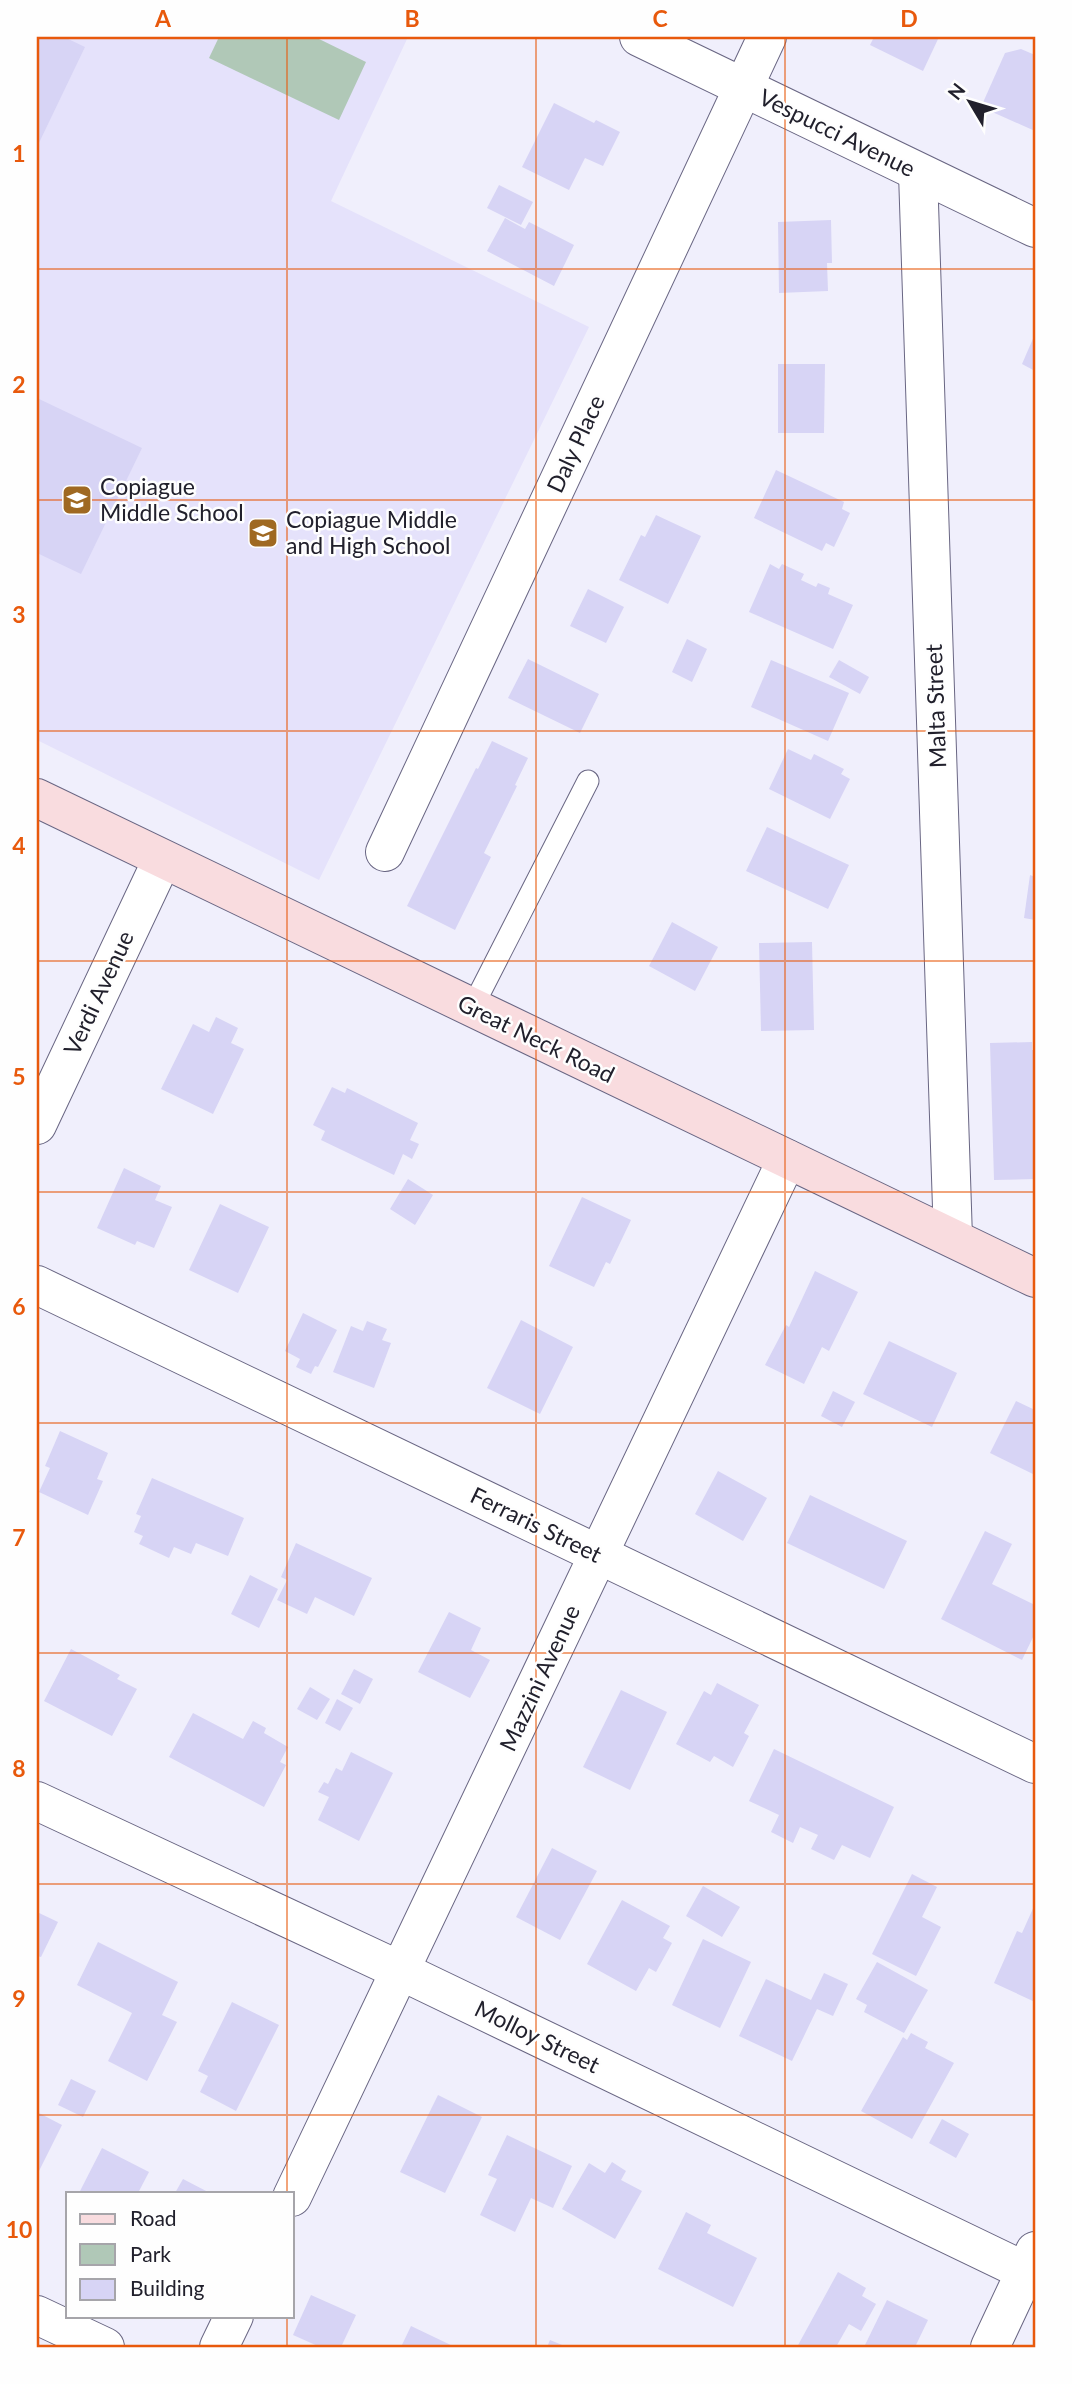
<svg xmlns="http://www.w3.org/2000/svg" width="1072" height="2384" font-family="Lato,sans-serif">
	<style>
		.built { fill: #e5e2fb }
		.green { fill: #b0c8b7 }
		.building { fill: #d7d4f5 }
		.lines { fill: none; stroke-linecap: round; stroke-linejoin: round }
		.service-casing { stroke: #696683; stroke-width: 23 }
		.minor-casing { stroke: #696683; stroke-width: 40 }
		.secondary-casing { stroke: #696683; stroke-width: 40 }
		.service { stroke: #fff; stroke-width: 21 }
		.minor { stroke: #fff; stroke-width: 38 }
		.secondary { stroke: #f9dcdf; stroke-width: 38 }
		.grid { fill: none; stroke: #e8590c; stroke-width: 2; stroke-opacity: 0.55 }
		.labels { text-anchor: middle; stroke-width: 5; stroke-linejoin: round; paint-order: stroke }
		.street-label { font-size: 23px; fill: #21202c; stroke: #fefefe }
		.poi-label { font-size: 23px; fill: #21202c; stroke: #fefefe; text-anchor: start }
		.neatline { fill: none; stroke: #e8590c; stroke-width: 2.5 }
		.grid-label { font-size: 23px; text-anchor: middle; font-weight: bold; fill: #e8590c }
	</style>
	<rect width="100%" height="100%" fill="#f0effc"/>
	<!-- built -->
	<path class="built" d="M37,37H408L331,201L589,327L319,880L37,740Z"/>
	<!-- green -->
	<path class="green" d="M219,37H315L366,62L339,120L209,58Z"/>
	<!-- building -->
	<g class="building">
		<path d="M37,37H64L85,47L37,147Z"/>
		<path d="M874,37H939L923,71L870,45Z"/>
		<path d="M1021,49L1035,55V131L981,107L1005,53Z"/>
		<path d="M554,103L594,123L596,120L620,132L603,166L585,158L569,190L522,167Z"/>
		<path d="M499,185L533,202L521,225L487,208Z"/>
		<path d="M505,218L525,229L529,222L574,245L554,286L487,251Z"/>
		<path d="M831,220L832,263H827L828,291L779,293L778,222Z"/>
		<path d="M1035,334V371L1022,364Z"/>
		<path d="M778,364H825L824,433H778Z"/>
		<path d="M37,398L142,448L81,574L37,553Z"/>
		<path d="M776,470L844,502L842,509L850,513L834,547L826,543L822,551L754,518Z"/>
		<path d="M656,515L701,536L668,604L619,580L641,535L645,537Z"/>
		<path d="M770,564L779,569L782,564L804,574L801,580L816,587L818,583L830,588L828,594L853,605L833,649L749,612Z"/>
		<path d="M588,589L624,607L606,643L570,626Z"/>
		<path d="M687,639L707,649L692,682L672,672Z"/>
		<path d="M528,659L599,694L580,733L508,698Z"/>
		<path d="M771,660L849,693L828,741L751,707Z"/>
		<path d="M839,660L869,677L860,694L829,677Z"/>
		<path d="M492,741L528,758L515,785L517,786L484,853L491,857L455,930L407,906L476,768L478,769Z"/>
		<path d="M788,749L811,760L814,754L844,769L841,774L850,779L830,819L769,789Z"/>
		<path d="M767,827L849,865L828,909L746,871Z"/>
		<path d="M1030,875L1035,877V920L1024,918Z"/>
		<path d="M672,922L718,947L695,991L649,966Z"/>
		<path d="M812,942L814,1030L761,1031L759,943Z"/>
		<path d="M216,1017L238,1028L231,1043L244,1049L213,1114L161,1089L193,1024L209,1032Z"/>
		<path d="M1032,1042V1050H1035V1179L994,1180L990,1043Z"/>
		<path d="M332,1087L345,1093L347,1088L418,1123L410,1140L419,1144L412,1159L403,1154L394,1175L321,1140L325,1131L313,1125Z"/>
		<path d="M124,1168L161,1186L155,1200L172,1207L154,1248L137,1241L135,1245L97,1228Z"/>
		<path d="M408,1179L433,1195L415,1225L390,1209Z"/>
		<path d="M582,1197L631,1220L610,1264L606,1262L594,1287L549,1266Z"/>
		<path d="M220,1204L269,1227L238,1293L189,1270Z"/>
		<path d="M815,1271L858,1292L829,1351L822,1347L804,1384L765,1365L786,1325L789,1327Z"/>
		<path d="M303,1313L337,1330L318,1367L315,1366L311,1374L296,1367L300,1359L285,1351Z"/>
		<path d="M521,1320L573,1347L540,1414L487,1388Z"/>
		<path d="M367,1321L387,1329L382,1340L391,1343L374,1388L333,1372L351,1326L363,1331Z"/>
		<path d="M889,1341L957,1373L932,1427L863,1394Z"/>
		<path d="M833,1391L855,1402L842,1427L821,1416Z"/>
		<path d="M1016,1401L1035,1410V1475L990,1453Z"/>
		<path d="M60,1431L108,1453L97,1479L103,1481L88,1515L39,1492L50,1468L45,1466Z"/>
		<path d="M718,1471L767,1498L743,1541L695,1514Z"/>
		<path d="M152,1478L244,1518L228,1556L196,1543L191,1554L174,1547L169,1558L139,1544L143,1536L134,1532L141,1516L136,1514Z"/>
		<path d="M810,1495L907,1541L884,1589L787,1543Z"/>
		<path d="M985,1531L1012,1544L992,1584L1035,1605V1633L1022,1660L941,1619Z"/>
		<path d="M296,1543L372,1578L354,1616L315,1597L307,1614L277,1600L287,1580L281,1577Z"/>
		<path d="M250,1575L278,1589L259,1628L231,1614Z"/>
		<path d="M449,1612L481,1628L471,1650L490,1660L470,1698L418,1672Z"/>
		<path d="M71,1649L120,1675L117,1679L137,1689L112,1736L44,1701Z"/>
		<path d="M354,1669L373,1679L360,1704L341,1694Z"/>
		<path d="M717,1683L759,1705L744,1733L749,1736L733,1767L714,1756L710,1762L676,1744L704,1691L711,1695Z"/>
		<path d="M310,1687L330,1699L317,1720L297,1709Z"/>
		<path d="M621,1690L667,1712L630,1790L583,1767Z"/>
		<path d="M337,1699L353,1708L340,1731L325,1723Z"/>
		<path d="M193,1713L243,1739L253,1721L266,1728L264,1733L288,1747L280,1762L286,1765L264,1807L169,1757Z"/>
		<path d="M774,1749L894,1807L870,1858L842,1845L834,1860L811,1849L818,1835L800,1827L793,1843L771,1832L779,1815L749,1801Z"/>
		<path d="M351,1752L393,1773L359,1841L318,1820L329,1797L318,1792L324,1782L328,1784L336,1768L342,1771Z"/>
		<path d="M552,1848L597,1871L560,1940L516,1917Z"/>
		<path d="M912,1874L937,1887L922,1917L941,1927L916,1976L872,1954Z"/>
		<path d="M703,1886L740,1907L722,1937L686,1916Z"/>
		<path d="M622,1900L670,1926L663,1938L672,1943L656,1972L649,1968L636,1991L587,1964Z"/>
		<path d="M1035,1904V2002L994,1983L1017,1931L1022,1933Z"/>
		<path d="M37,1912L58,1922L41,1957L37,1956Z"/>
		<path d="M703,1939L751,1962L720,2028L672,2005Z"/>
		<path d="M98,1942L178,1982L162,2015L177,2022L147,2081L108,2061L132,2013L77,1985Z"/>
		<path d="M877,1962L928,1990L904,2033L864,2012L867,2005L856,1999Z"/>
		<path d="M824,1973L848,1984L833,2016L817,2009L792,2061L739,2036L766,1979L811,2000Z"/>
		<path d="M232,2002L279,2025L236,2111L200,2092L208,2076L198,2071Z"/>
		<path d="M911,2033L928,2042L925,2048L954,2063L912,2139L861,2111L903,2037L907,2040Z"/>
		<path d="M71,2079L96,2091L83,2117L58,2105Z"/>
		<path d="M438,2095L482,2117L445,2193L400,2172Z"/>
		<path d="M37,2112L62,2125L37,2175Z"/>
		<path d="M942,2119L969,2134L956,2158L929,2143Z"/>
		<path d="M507,2135L572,2166L553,2208L531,2198L515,2232L480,2215L497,2179L488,2175Z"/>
		<path d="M102,2148L149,2172L138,2193H79Z"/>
		<path d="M612,2162L626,2171L621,2180L642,2191L615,2239L562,2209L589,2163L605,2173Z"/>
		<path d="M183,2179L210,2193H175Z"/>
		<path d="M686,2212L711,2225L707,2233L757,2258L733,2307L658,2269Z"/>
		<path d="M838,2272L866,2288L862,2296L876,2304L861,2331L849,2324L836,2347H797Z"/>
		<path d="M311,2295L356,2315L341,2347H320L293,2335Z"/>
		<path d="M887,2300L928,2320L915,2347H864Z"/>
		<path d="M411,2326L455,2347H401Z"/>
		<path d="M550,2340L567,2347H547Z"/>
	</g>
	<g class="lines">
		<!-- service casing -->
		<g class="service-casing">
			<path id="service" d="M472,1008L588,781"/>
		</g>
		<!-- minor casing -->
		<g class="minor-casing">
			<g id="minor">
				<path d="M639,37L1035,228"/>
				<path d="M918,173L953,1238"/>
				<path d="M385,852L767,37"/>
				<path d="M37,1125L162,860"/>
				<path d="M37,1285L1035,1764"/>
				<path d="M37,1801L401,1971L1035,2276"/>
				<path d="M292,2197L787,1159"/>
				<path d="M37,2315L105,2347"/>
				<path d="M219,2347L234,2316"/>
				<path d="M990,2347L1035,2251"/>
			</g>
		</g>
		<!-- secondary casing -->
		<g class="secondary-casing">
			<path id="secondary" d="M37,798L1035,1278"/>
		</g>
		<!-- service -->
		<use href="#service" class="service"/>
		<!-- minor -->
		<use href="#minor" class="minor"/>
		<!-- secondary -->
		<use href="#secondary" class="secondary"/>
	</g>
	<!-- grid -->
	<path class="grid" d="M287,37V2193M536,37V2347M785,37V2347M37,269H1035M37,500H1035M37,731H1035M37,961H1035M37,1192H1035M37,1423H1035M37,1653H1035M37,1884H1035M37,2115H1035M287,2316V2347"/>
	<!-- icons -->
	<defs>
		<g id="school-square" transform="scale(1.575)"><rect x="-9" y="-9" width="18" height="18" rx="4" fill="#9f6922" stroke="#fefefe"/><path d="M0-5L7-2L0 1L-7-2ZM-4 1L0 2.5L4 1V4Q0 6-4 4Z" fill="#fff"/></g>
	</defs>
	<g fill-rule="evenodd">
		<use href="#school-square" x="77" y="500"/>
		<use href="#school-square" x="263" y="533"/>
	</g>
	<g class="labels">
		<!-- street labels -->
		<g class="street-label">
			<text transform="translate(837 133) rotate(26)" y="8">Vespucci Avenue</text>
			<text transform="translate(576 444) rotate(-65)" y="8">Daly Place</text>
			<text transform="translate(936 706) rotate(-92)" y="8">Malta Street</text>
			<text transform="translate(99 993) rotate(-65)" y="8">Verdi Avenue</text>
			<text transform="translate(536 1039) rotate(26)" y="8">Great Neck Road</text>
			<text transform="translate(536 1525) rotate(26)" y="8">Ferraris Street</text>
			<text transform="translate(540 1678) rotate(-65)" y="8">Mazzini Avenue</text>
			<text transform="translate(537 2037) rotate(26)" y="8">Molloy Street</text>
		</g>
		<!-- poi labels -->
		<g class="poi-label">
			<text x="100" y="495">Copiague<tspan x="100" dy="26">Middle School</tspan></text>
			<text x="286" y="528">Copiague Middle<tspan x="286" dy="26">and High School</tspan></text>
		</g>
	</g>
	<!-- border -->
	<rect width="1072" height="2384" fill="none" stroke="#fefefe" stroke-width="77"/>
	<!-- legend -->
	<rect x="66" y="2192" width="228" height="126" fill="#fefefe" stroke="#a6a5aa" stroke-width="2"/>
	<rect x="80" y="2214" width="35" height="10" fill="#f9dcdf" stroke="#a6a5aa" stroke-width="2"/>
	<text x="130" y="2226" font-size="21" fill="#21202c">Road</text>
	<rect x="80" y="2244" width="35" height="21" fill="#b0c8b7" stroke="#a6a5aa" stroke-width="2"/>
	<text x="130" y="2262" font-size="21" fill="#21202c">Park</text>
	<rect x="80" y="2279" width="35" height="21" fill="#d7d4f5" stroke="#a6a5aa" stroke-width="2"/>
	<text x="130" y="2296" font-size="21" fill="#21202c">Building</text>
	<!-- north arrow -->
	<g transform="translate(970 102) rotate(308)" stroke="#fefefe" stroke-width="5" paint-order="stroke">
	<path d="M0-5L12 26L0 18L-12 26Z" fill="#21202c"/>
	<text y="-10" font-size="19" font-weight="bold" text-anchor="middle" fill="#21202c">N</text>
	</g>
	<rect x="38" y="38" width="996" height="2308" class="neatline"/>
	<g class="grid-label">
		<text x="163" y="27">A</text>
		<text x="412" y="27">B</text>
		<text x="660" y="27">C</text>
		<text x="909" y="27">D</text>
		<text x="19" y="162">1</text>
		<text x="19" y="393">2</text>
		<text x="19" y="623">3</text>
		<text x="19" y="854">4</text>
		<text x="19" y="1085">5</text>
		<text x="19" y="1315">6</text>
		<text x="19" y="1546">7</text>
		<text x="19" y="1777">8</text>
		<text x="19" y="2007">9</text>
		<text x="19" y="2238">10</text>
	</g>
</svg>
